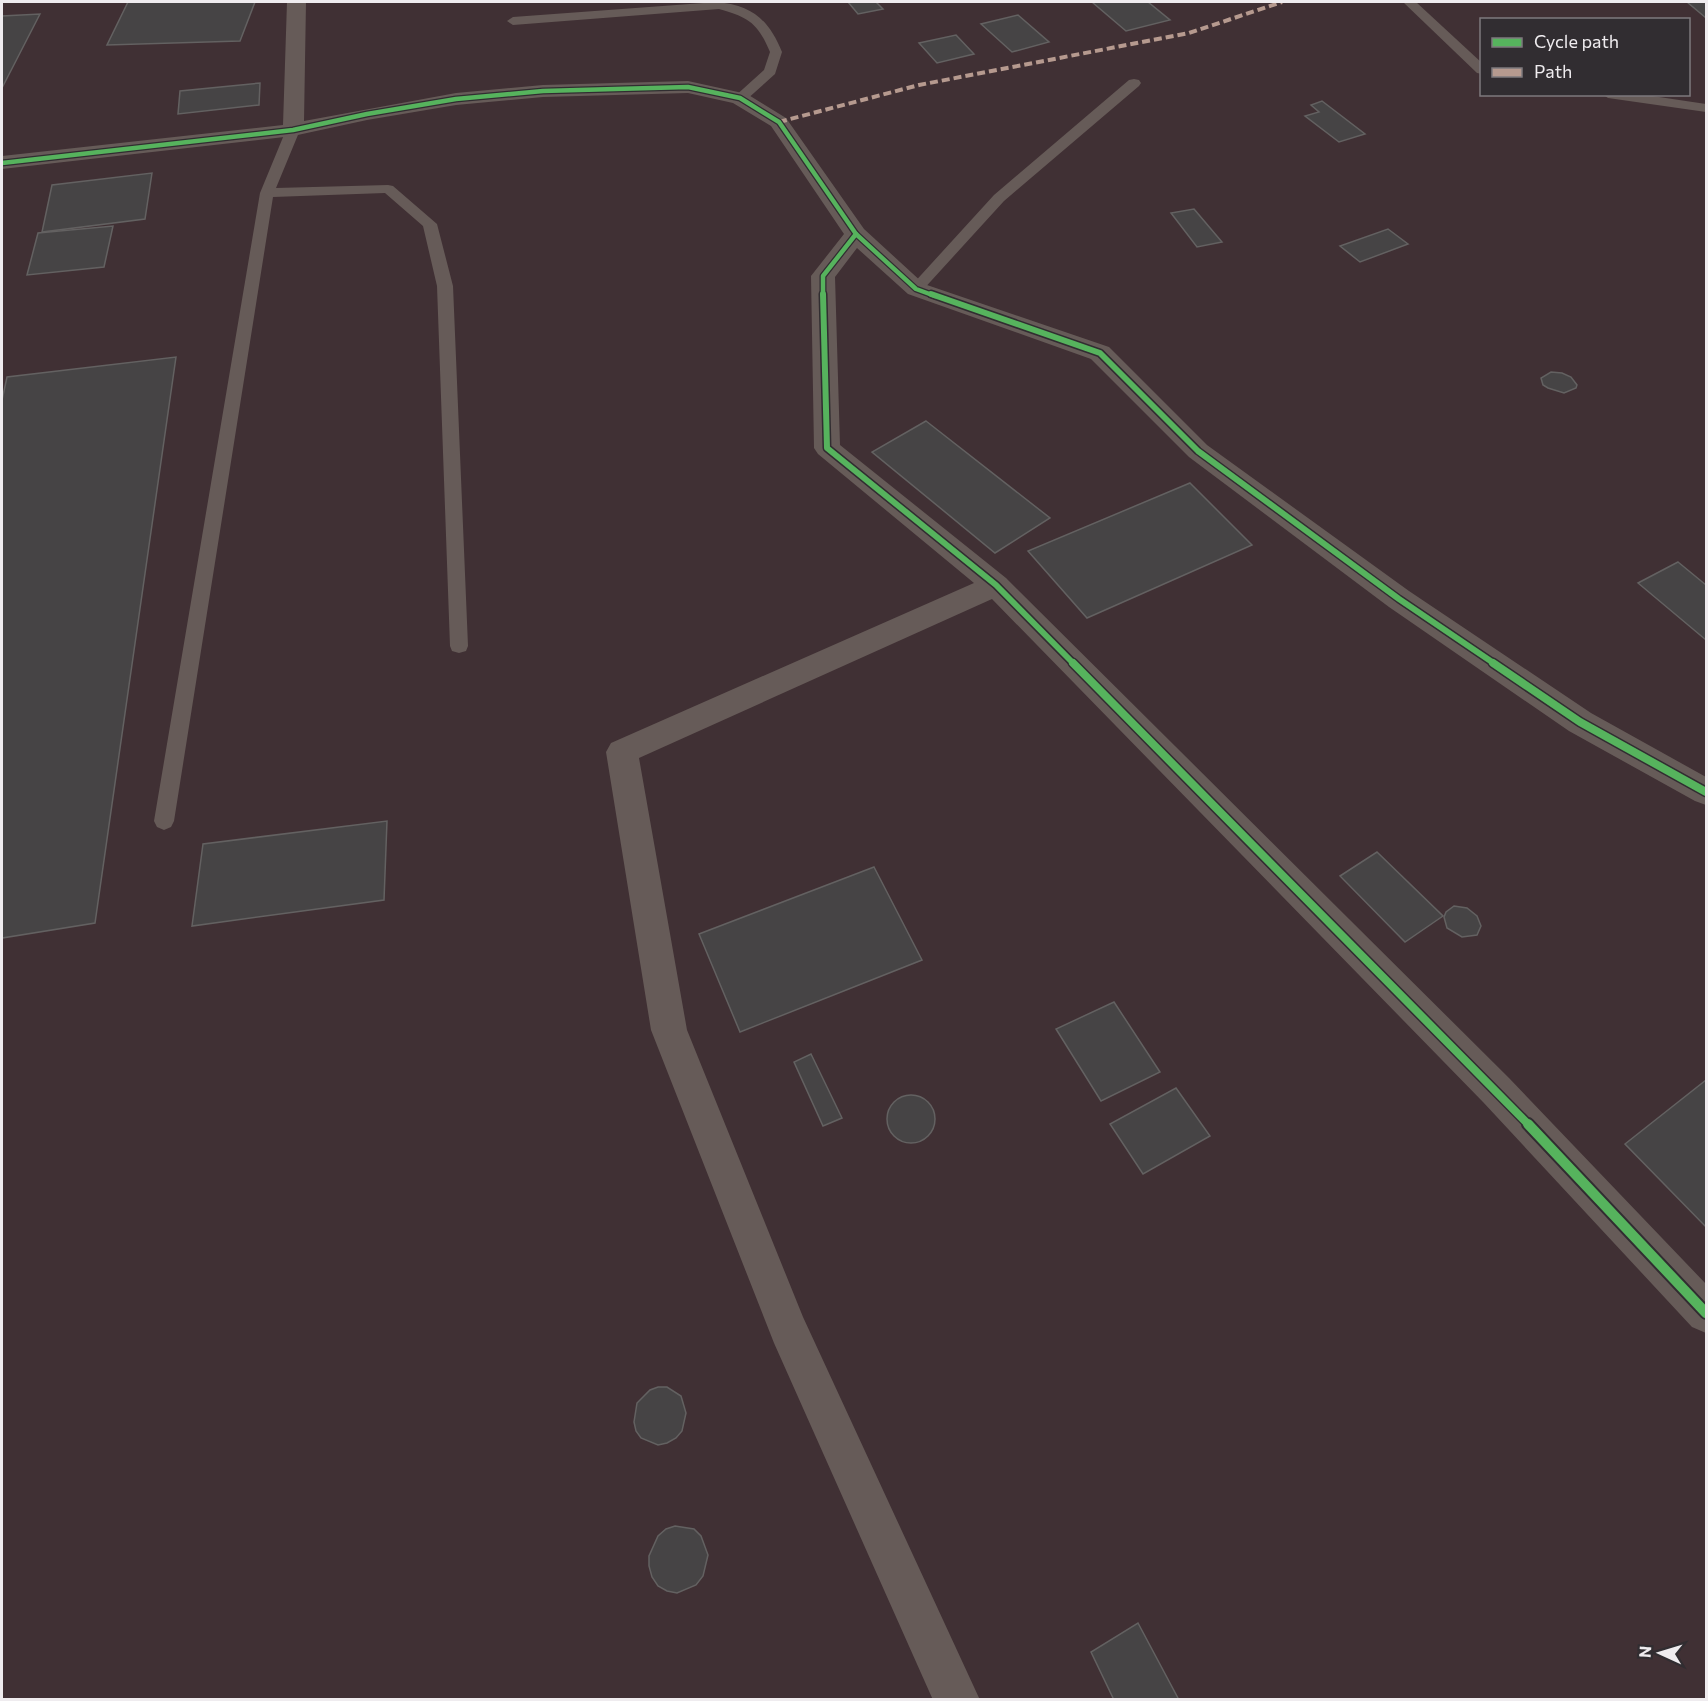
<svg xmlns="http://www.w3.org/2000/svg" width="1708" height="1701" font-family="Commissioner,sans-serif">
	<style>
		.industrial { fill: #403034; fill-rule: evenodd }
		.building { fill: #464445; stroke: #636161; stroke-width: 1.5 }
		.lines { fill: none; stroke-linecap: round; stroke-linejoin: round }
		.lane { fill: #665b58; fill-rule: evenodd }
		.street { fill: #665b58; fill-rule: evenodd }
		.quiet { stroke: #b69a8f; stroke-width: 4; stroke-dasharray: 8 4; stroke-linecap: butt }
		.cycleway-far3-casing { stroke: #312d31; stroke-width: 7 }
		.cycleway-far2-casing { stroke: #312d31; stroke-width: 9 }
		.cycleway-far1-casing { stroke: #312d31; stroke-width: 11 }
		.cycleway-casing { stroke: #312d31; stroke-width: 14 }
		.cycleway-far3 { stroke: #56b35d; stroke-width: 4.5 }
		.cycleway-far2 { stroke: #56b35d; stroke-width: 6 }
		.cycleway-far1 { stroke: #56b35d; stroke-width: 8 }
		.cycleway { stroke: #56b35d; stroke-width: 10 }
	</style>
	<rect width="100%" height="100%" fill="#302e30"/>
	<!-- industrial -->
	<path class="industrial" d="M2,2H1706V1699H2ZM1482,20H1688V94H1482Z"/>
	<!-- building -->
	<g class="building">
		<path d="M128,2H255L240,41L107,45Z"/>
		<path d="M848,2H876L883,9L858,14Z"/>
		<path d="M1092,2H1148L1170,20L1126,31Z"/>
		<path d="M1687,2H1706V18Z"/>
		<path d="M40,14L2,88V16Z"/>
		<path d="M1018,15L1049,42L1012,52L981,24Z"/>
		<path d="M956,35L974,54L937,63L919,43Z"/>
		<path d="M260,83L259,105L178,114L180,91Z"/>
		<path d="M1322,101L1365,134L1339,142L1305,116L1319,112L1311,105Z"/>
		<path d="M152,173L145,219L42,232L52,185Z"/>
		<path d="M1194,209L1222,242L1197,247L1171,213Z"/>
		<path d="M113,226L104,267L27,275L38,233Z"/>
		<path d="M1388,229L1408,244L1360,262L1340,246Z"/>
		<path d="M176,357L95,923L2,938V400L7,377Z"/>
		<path d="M1551,372L1562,373L1571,377L1577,385L1576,388L1564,393L1548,388L1543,385L1541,378Z"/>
		<path d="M926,421L1050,518L995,553L872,452Z"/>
		<path d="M1190,483L1252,545L1087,618L1028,551Z"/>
		<path d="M1678,562L1706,585V640L1638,583Z"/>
		<path d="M387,821L384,900L192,926L203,844Z"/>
		<path d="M1377,852L1443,916L1405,942L1340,876Z"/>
		<path d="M874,867L922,960L740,1032L699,934Z"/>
		<path d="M1454,906L1467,908L1477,916L1481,926L1477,935L1462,937L1447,928L1444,917L1446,912Z"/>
		<path d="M1114,1002L1160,1072L1101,1101L1056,1029Z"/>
		<path d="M811,1054L842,1118L823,1126L794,1062Z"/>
		<path d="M1706,1080V1227L1625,1144Z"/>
		<path d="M1176,1088L1210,1136L1143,1174L1110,1124Z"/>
		<circle cx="911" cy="1119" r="24"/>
		<path d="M658,1387H667L681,1396L686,1413L682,1431L676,1438L667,1443L658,1445L641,1438L636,1431L634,1422L637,1403L650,1390Z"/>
		<path d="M675,1526L694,1529L701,1536L708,1555L703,1576L696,1585L677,1593L667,1591L658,1586L652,1577L649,1566V1556L658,1536L666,1529Z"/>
		<path d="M1138,1623L1179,1700H1114L1091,1652Z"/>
	</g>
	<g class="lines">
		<!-- lane -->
		<g class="lane">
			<path d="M717,2C752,5 769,20 782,52L775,74L745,101L740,102L733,98L764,70L770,52C758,23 748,17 719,9L513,25L507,21L513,17Z"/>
			<path d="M1403,2H1416L1482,63V74L1477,73Z"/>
			<path d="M1134,79L1139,80L1141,83L1139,86L1004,201L921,292H911L908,289L911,286L994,195L1129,80Z"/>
			<path d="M1602,94H1639L1706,104V112L1608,98Z"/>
			<path d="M293,126L300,130L276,188L388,185L393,186L437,224L453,286L468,646L466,651L459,653L452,651L450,646L437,286L423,226L385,193L273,197L174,821L171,827L164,830L157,827L154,821L260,193L286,130Z"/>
		</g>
		<!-- street -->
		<path class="street" d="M287,2H306L304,121L456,93L543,85L688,81L747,94L786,118L864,229L924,284L1109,347L1207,445L1409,591L1591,713L1706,777V805L1695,801L1569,731L1389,607L1189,457L1091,359L908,294L857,248L835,277L840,445L1006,578L1509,1078L1706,1284V1333L1692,1327L1483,1102L992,599L639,758L687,1030L803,1317L980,1700H933L774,1343L651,1030L606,752L611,743L974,583L818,454L814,448L811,276L844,234L771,126L733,103L688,93L543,97L456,105L367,120L293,136L2,169V156L283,125Z"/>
		<!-- quiet -->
		<path class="quiet" d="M779,122L919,85L1189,33L1282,2"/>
		<!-- cycleway-far3 casing -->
		<g class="cycleway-far3-casing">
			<g id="cycleway-far3">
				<path d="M2,163L293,130L367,114L456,99L543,91L688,87L740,98L779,122L856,234L916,289L935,296"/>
				<path d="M823,296V276L856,234"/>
			</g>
		</g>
		<!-- cycleway-far2 casing -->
		<g class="cycleway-far2-casing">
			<g id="cycleway-far2">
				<path d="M823,294L827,448L996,585L1074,664"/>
				<path d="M931,294L1100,353L1198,451L1399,599L1495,664"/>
			</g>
		</g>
		<!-- cycleway-far1 casing -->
		<g class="cycleway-far1-casing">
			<g id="cycleway-far1">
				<path d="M1073,663L1529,1125"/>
				<path d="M1493,663L1580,722L1706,792"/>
			</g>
		</g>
		<!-- cycleway casing -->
		<g class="cycleway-casing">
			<path id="cycleway" d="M1528,1124L1706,1313"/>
		</g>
		<!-- cycleway-far3 -->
		<use href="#cycleway-far3" class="cycleway-far3"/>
		<!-- cycleway-far2 -->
		<use href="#cycleway-far2" class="cycleway-far2"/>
		<!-- cycleway-far1 -->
		<use href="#cycleway-far1" class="cycleway-far1"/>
		<!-- cycleway -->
		<use href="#cycleway" class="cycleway"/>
	</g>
	<!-- border -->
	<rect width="1708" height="1701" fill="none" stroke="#efecef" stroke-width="6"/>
	<!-- legend -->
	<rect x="1480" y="18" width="210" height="78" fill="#312d31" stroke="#7d797d" stroke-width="1.5"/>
	<rect x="1492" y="38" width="30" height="9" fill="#56b35d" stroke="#7d797d" stroke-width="1.5"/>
	<text x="1534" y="48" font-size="18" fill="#efecef">Cycle path</text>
	<rect x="1492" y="68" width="30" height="9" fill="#b69a8f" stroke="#7d797d" stroke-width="1.5"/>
	<text x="1534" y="78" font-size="18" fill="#efecef">Path</text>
	<!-- north arrow -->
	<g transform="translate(1660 1653) rotate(274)" stroke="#312d31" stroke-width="4.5" paint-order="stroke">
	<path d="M0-4.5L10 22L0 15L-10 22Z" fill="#efecef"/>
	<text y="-9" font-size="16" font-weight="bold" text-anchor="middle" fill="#efecef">N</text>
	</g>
</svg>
